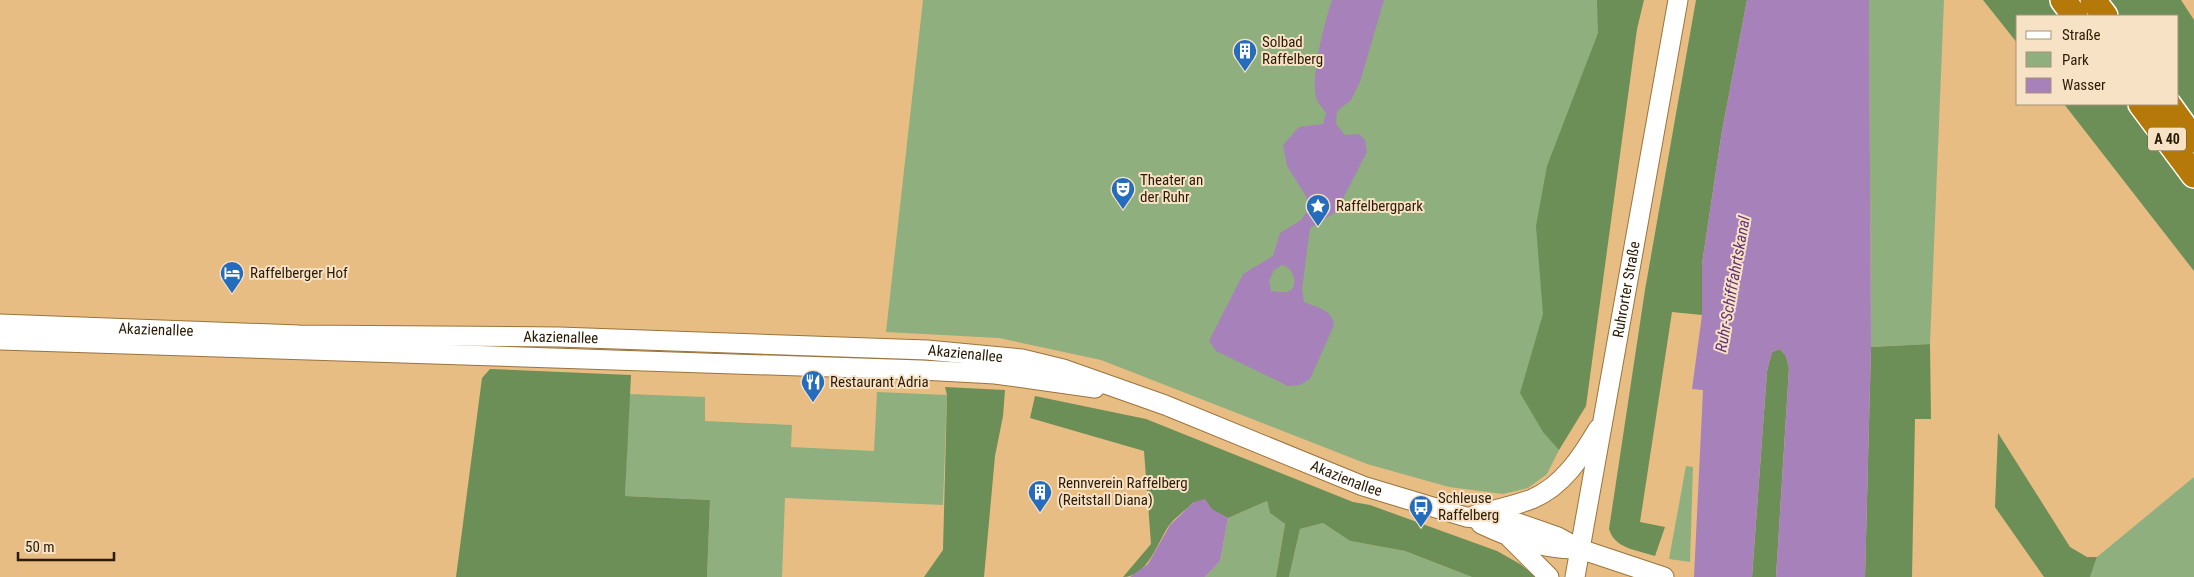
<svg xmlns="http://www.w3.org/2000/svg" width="2194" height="577" font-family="'Roboto Condensed',sans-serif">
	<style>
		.green { fill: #90af7e }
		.forest { fill: #6b8f56 }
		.water { fill: #a781b9; fill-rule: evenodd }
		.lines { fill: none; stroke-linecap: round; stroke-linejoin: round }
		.secondary-casing { stroke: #9a733b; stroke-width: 21 }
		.highway-casing { stroke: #fff; stroke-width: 28 }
		.secondary { stroke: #fff; stroke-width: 19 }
		.highway { stroke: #b47908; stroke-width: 25 }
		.labels { text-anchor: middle; stroke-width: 4; stroke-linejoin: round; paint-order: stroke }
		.shield { fill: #f7e2c6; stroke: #68573e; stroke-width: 1 }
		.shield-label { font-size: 14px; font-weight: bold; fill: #2b1b04 }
		.poi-label { font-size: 15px; fill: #2b1b04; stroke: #f7e2c6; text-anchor: start }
		.street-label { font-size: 15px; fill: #2b1b04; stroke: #f7e2c6 }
		.water-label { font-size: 16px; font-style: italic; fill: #623176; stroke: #f7e2c6 }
	</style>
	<rect width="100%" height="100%" fill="#e7bd84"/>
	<!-- green -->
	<g class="green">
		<path d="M923,0H1629L1618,56L1559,450L1547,474L1528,488L1503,494L1449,487L1367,464L1101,360L999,338L886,332Z"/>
		<path d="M1869,0H1944L1930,344L1871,347Z"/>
		<path d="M877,392L947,395L943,505L785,498L782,577H707L710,500L625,496L629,394L705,397V421L792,425L791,447L874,451Z"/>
		<path d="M1686,466L1693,467L1690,562L1669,559Z"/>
		<path d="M2194,477V577H2090L2097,557Z"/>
		<path d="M1267,501L1270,513L1285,524L1276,577H1205L1220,561L1228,518Z"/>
		<path d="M1323,523L1350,541L1405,551L1472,577H1289L1300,529Z"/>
	</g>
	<!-- forest -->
	<g class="forest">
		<path d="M1597,0H1644L1637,29L1586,406L1559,450L1543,432L1520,393L1543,314L1536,226L1547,166L1598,33Z"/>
		<path d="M1696,0H1747L1722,131L1702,264V315L1672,312L1640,522L1665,527L1655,556C1637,550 1615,549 1609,529L1645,290Z"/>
		<path d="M1983,0H2181L2194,20V271L2064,104H2178V16H2018V44Z"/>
		<path d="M1930,344L1931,419H1915L1912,577H1865L1871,347Z"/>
		<path d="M1780,349L1786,356L1789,368L1776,577H1752L1767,371L1772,352Z"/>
		<path d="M490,369L631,375L625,496L710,500L707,577H456L482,378Z"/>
		<path d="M945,387L1005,390L1003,416L995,456L984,577H924L943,550L947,395Z"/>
		<path d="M1035,396L1146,419L1353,502L1370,505L1497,551L1520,564L1536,577H1472L1405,551L1350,541L1323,523L1300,529L1289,577H1276L1285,524L1270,513L1267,501L1228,518L1194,502C1186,510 1174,518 1168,527C1157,544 1147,577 1123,577L1151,544L1144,451L1030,418Z"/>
		<path d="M1998,433L2070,547L2087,557H2097L2090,577H2044L1995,507Z"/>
	</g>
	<!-- water -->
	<g class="water">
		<path d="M1332,0H1384L1360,82L1351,100L1337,111L1336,124L1345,135L1359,134L1365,140L1367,152L1336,212L1310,228L1302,289L1304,302C1316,307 1333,310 1334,325L1310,379L1300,385L1288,386L1216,351L1209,341L1243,274L1273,256L1280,233L1301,220L1309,209L1306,196L1287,166L1283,145L1299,127L1323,124L1326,113C1323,109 1319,104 1317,100C1309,80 1325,21 1332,0ZM1282,265C1294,267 1300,288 1287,292C1282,293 1275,291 1271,291L1269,281L1274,270Z"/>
		<path d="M1747,0H1869L1871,347L1865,577H1776L1789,368L1786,356L1780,349L1772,352L1767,371L1752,577H1694L1703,390L1692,389L1702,315V264L1722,131Z"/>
		<path d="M1205,499L1212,509L1228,518L1220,561L1205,577H1130L1148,564L1170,525L1194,502Z"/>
	</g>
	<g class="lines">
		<!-- secondary casing -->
		<g class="secondary-casing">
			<g id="secondary">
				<path id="s1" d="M0,324L299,335L559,337L927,350L1022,359L1063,369L1165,405L1363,486L1466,517L1518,523L1558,537L1580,549L1664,577"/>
				<path d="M0,340L921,370L995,374L1095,388"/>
				<path d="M1475,515C1493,510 1514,506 1532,499C1563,486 1582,456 1598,429"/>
				<path d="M1481,524C1510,538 1539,548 1572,549"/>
				<path d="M1510,538L1549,577"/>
				<path id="s2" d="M1575,577L1678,0"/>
			</g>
		</g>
		<!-- highway casing -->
		<g class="highway-casing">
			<g id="highway">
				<path d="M2063,0L2075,16"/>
				<path d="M2093,0L2105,16"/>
				<path d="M2141,104L2194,175"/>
				<path d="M2168,104L2194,140"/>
			</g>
		</g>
		<!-- secondary -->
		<use href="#secondary" class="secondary"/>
		<!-- highway -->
		<use href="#highway" class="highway"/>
	</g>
	<!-- icons -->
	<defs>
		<g id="building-pin" transform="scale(1.25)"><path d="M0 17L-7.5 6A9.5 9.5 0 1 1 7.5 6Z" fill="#266cbd" stroke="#f7e2c6"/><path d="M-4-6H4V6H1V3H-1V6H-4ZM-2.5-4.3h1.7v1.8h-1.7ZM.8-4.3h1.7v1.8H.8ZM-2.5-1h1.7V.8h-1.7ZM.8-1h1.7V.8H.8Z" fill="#fff"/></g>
		<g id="theatre-pin" transform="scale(1.25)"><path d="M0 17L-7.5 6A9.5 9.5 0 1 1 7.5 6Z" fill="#266cbd" stroke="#f7e2c6"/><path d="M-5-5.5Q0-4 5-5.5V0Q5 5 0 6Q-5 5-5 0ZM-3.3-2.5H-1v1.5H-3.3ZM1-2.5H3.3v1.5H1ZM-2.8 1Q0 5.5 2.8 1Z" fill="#fff"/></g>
		<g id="sight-pin" transform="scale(1.25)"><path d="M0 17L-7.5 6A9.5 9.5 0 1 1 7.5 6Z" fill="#266cbd" stroke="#f7e2c6"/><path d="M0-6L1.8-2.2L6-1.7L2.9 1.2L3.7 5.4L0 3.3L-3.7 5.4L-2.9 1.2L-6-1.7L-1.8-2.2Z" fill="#fff"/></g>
		<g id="hotel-pin" transform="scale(1.25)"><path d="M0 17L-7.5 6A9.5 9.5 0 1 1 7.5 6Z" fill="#266cbd" stroke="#f7e2c6"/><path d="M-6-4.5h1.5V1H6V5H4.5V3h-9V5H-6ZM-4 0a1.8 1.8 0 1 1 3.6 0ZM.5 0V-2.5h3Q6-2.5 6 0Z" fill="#fff"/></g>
		<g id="restaurant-pin" transform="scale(1.25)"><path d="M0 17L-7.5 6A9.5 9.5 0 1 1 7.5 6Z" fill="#266cbd" stroke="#f7e2c6"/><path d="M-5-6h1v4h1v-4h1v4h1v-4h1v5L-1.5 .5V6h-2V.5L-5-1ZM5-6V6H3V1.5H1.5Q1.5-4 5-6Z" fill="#fff"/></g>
		<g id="bus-pin" transform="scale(1.25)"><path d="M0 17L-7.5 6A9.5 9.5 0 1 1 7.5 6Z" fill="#266cbd" stroke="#f7e2c6"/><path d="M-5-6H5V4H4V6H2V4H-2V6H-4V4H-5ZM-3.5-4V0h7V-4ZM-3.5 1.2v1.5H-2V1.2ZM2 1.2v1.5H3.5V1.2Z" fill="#fff"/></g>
	</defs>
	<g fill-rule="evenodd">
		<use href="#building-pin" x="1245" y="51"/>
		<use href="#theatre-pin" x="1123" y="189"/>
		<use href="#sight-pin" x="1318" y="206"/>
		<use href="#hotel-pin" x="232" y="273"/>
		<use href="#restaurant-pin" x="813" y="382"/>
		<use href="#building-pin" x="1040" y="492"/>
		<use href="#bus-pin" x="1421" y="507"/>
	</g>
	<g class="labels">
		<!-- shield labels -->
		<rect class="shield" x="2148" y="127.5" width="38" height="23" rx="4"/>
		<g class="shield-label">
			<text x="2167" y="144">A 40</text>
		</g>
		<!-- poi labels -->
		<g class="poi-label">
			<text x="1262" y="47">Solbad<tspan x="1262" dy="17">Raffelberg</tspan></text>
			<text x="1140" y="185">Theater an<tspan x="1140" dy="17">der Ruhr</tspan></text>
			<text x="1336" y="211">Raffelbergpark</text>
			<text x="250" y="278">Raffelberger Hof</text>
			<text x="830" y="387">Restaurant Adria</text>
			<text x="1058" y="488">Rennverein Raffelberg<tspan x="1058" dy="17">(Reitstall Diana)</tspan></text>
			<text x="1438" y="503">Schleuse<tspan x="1438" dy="17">Raffelberg</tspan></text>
		</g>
		<!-- street labels -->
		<g class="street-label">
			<text dy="5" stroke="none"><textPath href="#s2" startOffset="292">Ruhrorter Straße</textPath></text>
			<text dy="5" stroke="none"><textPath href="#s1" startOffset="156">Akazienallee</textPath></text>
			<text dy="5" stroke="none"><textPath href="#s1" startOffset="561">Akazienallee</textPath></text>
			<text dy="5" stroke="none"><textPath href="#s1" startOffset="966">Akazienallee</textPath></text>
			<text dy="5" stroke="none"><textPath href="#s1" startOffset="1369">Akazienallee</textPath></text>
		</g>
		<!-- water labels -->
		<g class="water-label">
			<text transform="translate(1732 284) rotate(-80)" y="6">Ruhr-Schifffahrtskanal</text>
		</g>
	</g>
	<!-- legend -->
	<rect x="2016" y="15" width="162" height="90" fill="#f7e2c6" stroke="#a59278"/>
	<rect x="2026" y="31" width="25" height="8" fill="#ffffff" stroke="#a59278"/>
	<text x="2062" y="40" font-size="15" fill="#2b1b04">Straße</text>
	<rect x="2026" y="52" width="25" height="15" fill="#90af7e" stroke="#a59278"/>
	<text x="2062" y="65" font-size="15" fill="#2b1b04">Park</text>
	<rect x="2026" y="78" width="25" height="15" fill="#a781b9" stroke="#a59278"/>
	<text x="2062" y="90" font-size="15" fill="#2b1b04">Wasser</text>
	<!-- scale -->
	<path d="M18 552v8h96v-8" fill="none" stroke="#2b1b04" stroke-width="2.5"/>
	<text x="25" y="552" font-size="15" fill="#2b1b04" stroke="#f7e2c6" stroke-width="4" paint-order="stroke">50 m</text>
</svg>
